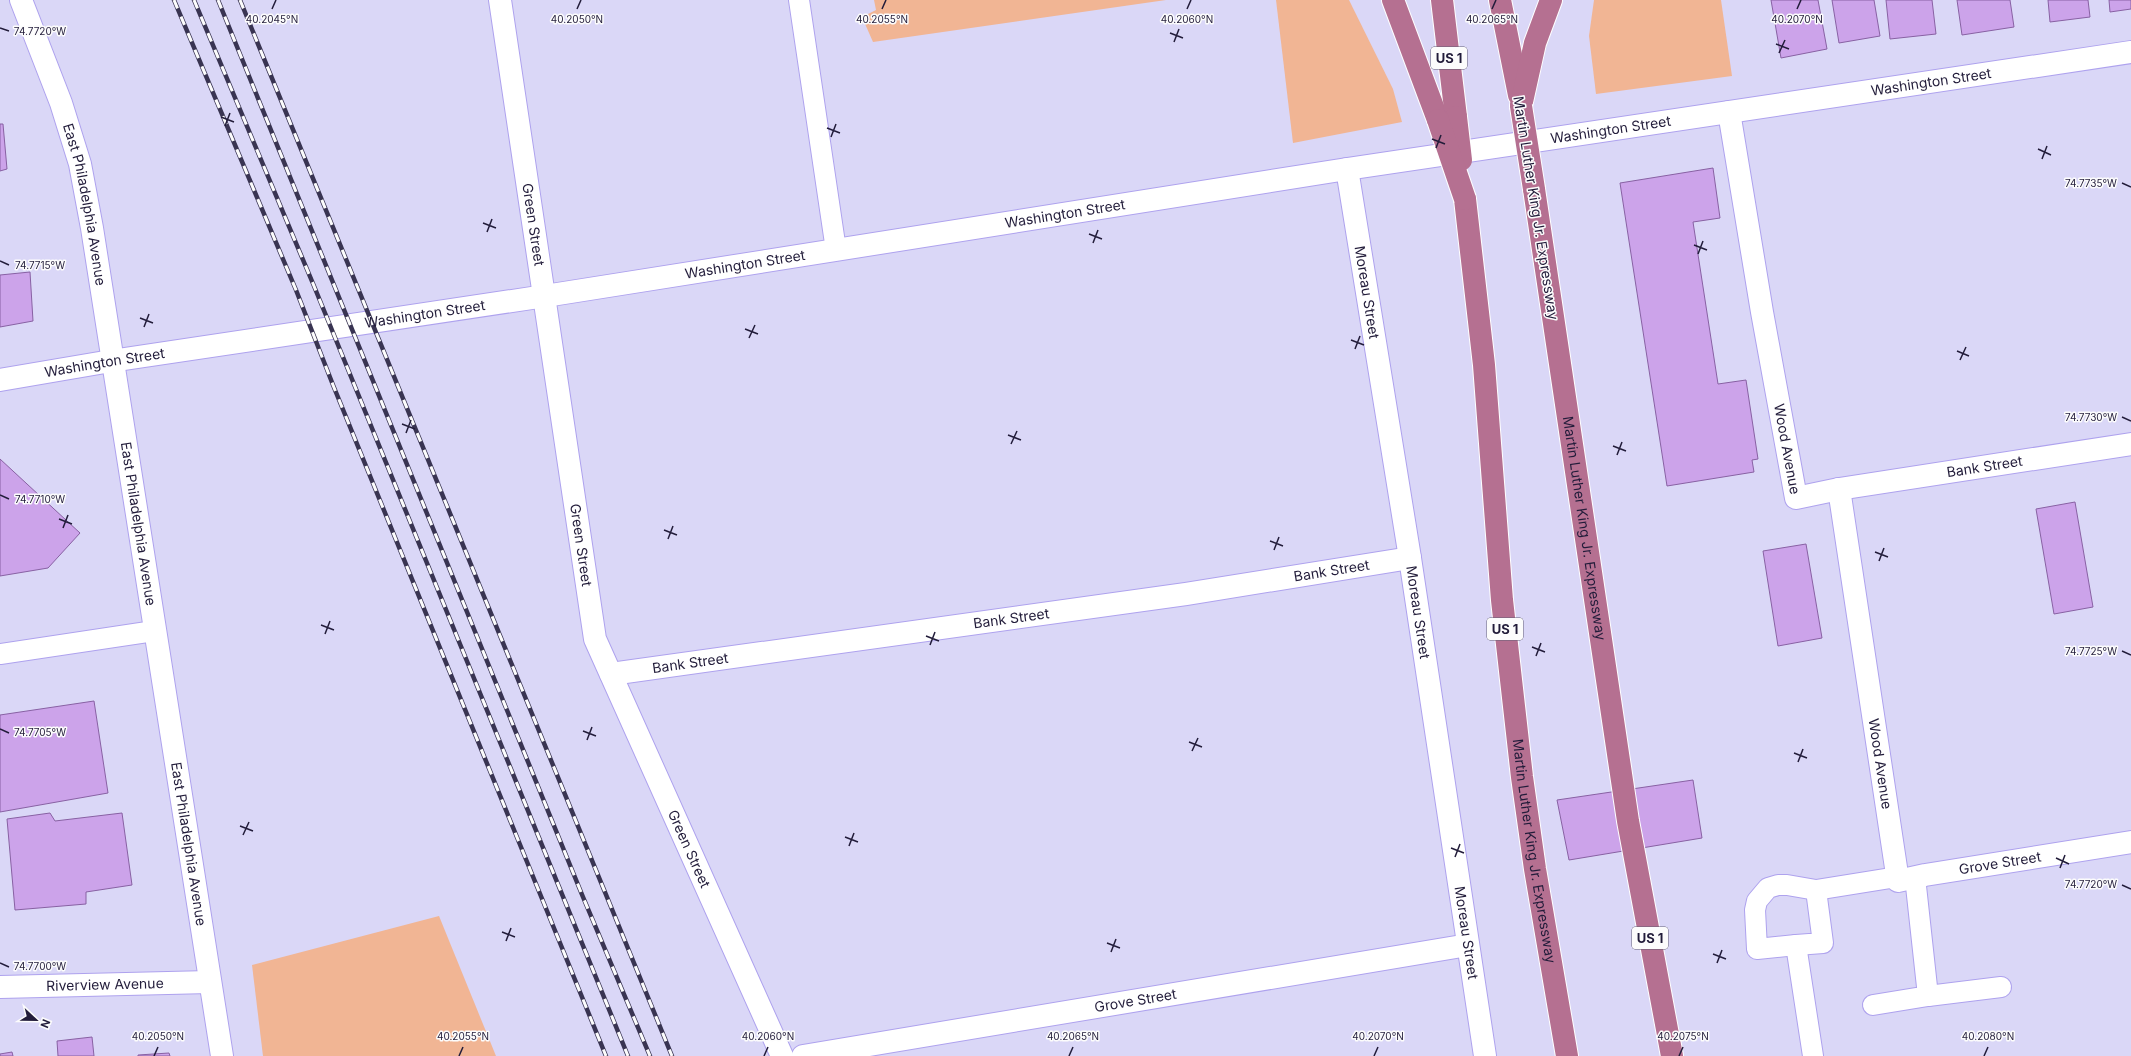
<svg xmlns="http://www.w3.org/2000/svg" width="2131" height="1056" font-family="Inter,sans-serif">
	<style>
		.green { fill: #f1b594 }
		.building { fill: #cca3ea; stroke: #8861a3 }
		.lines { fill: none; stroke-linecap: round; stroke-linejoin: round }
		.service-casing { stroke: #aea2ee; stroke-width: 22 }
		.minor-casing { stroke: #aea2ee; stroke-width: 24 }
		.motorway-casing { stroke: #fff; stroke-width: 24 }
		.service { stroke: #fff; stroke-width: 20 }
		.minor { stroke: #fff; stroke-width: 22 }
		.motorway { stroke: #b57091; stroke-width: 22 }
		.rail-casing { stroke: #393452; stroke-width: 4.5 }
		.rail { stroke: #fcfcfc; stroke-width: 3; stroke-dasharray: 9; stroke-linecap: butt }
		.motorway-bridge-casing { stroke: #fff; stroke-width: 24; stroke-linecap: butt }
		.motorway-bridge { stroke: #b57091; stroke-width: 22 }
		.ticks { fill: none; stroke: #221c3a; stroke-width: 1.5 }
		.labels { text-anchor: middle; stroke-width: 3; stroke-linejoin: round; paint-order: stroke }
		.shield { fill: #fcfcfc; stroke: #635f74; stroke-width: 1 }
		.shield-label { font-size: 13px; font-weight: bold; fill: #221c3a }
		.street-label { font-size: 14px; fill: #221c3a; stroke: #fcfcfc }
		.ticks-label { font-size: 10px; text-anchor: middle; fill: #221c3a; stroke: #fcfcfc; stroke-width: 3; stroke-linejoin: round; paint-order: stroke }
	</style>
	<rect width="100%" height="100%" fill="#dad7f7"/>
	<!-- green -->
	<g class="green">
		<path d="M874,0H1166L873,42L862,17L876,10Z"/>
		<path d="M1276,0H1349L1393,89L1402,122L1293,143Z"/>
		<path d="M1594,0H1721L1732,76L1596,94L1589,36Z"/>
		<path d="M439,916L496,1056H263L252,965Z"/>
	</g>
	<!-- building -->
	<g class="building">
		<path d="M1771,0H1818L1827,49L1781,58Z"/>
		<path d="M1832,0H1874L1880,36L1839,43Z"/>
		<path d="M1886,0H1932L1936,34L1890,39Z"/>
		<path d="M1957,0H2010L2014,27L1962,35Z"/>
		<path d="M2048,0H2088L2090,17L2050,22Z"/>
		<path d="M2109,0H2131V9L2110,12Z"/>
		<path d="M0,124H3L7,169L0,171Z"/>
		<path d="M1713,168L1720,218L1693,222L1718,384L1746,380L1758,459L1752,460L1754,472L1667,486L1620,183Z"/>
		<path d="M30,272L33,321L0,327V275Z"/>
		<path d="M0,459L80,533L48,568L0,576Z"/>
		<path d="M2075,502L2093,607L2054,614L2036,509Z"/>
		<path d="M1806,544L1822,638L1778,646L1763,551Z"/>
		<path d="M94,701L108,793L0,812V715Z"/>
		<path d="M1693,780L1702,838L1569,860L1557,800Z"/>
		<path d="M50,813L55,821L122,813L132,885L86,892V904L15,910L7,819Z"/>
		<path d="M92,1037L94,1056H58L57,1041Z"/>
		<path d="M12,1052L13,1056H0V1054Z"/>
		<path d="M169,1053L170,1056H138V1055Z"/>
	</g>
	<g class="lines">
		<!-- service casing -->
		<g class="service-casing">
			<g id="service">
				<path d="M799,0L836,250"/>
				<path d="M0,654L154,631"/>
				<path d="M1796,945L1823,943L1816,890"/>
				<path d="M1928,996L2001,987"/>
				<path d="M1873,1005L1928,996L1915,877"/>
				<path d="M1813,1056L1796,945L1757,949L1755,910L1757,901L1768,888L1778,885H1787L1816,890L1897,877"/>
			</g>
		</g>
		<!-- minor casing -->
		<g class="minor-casing">
			<g id="minor">
				<path id="s1" d="M21,0L61,103L80,164L92,228L222,1056"/>
				<path id="s2" d="M500,0L595,639L782,1056"/>
				<path id="s3" d="M1729,112L1762,312L1796,498L1839,489L2131,444"/>
				<path id="s4" d="M1347,169L1410,558L1485,1056"/>
				<path id="s5" d="M0,380L111,361L545,296L1347,169L2131,52"/>
				<path id="s6" d="M1839,489L1898,881L1925,875L2131,842"/>
				<path id="s7" d="M611,674L1186,594L1410,558"/>
				<path id="s8" d="M0,987L210,982"/>
				<path id="s9" d="M803,1056L1468,945"/>
			</g>
		</g>
		<!-- motorway casing -->
		<g class="motorway-casing">
			<g id="motorway">
				<path d="M1393,0L1438,120"/>
				<path d="M1442,0L1456,117"/>
				<path d="M1500,0L1519,95"/>
				<path d="M1521,106L1535,43L1551,0"/>
				<path id="s10" d="M1534,189L1628,821L1672,1056"/>
				<path id="s11" d="M1465,199L1484,365L1502,600L1522,777L1535,869L1567,1056"/>
			</g>
		</g>
		<!-- service -->
		<use href="#service" class="service"/>
		<!-- minor -->
		<use href="#minor" class="minor"/>
		<!-- motorway -->
		<use href="#motorway" class="motorway"/>
		<!-- rail casing -->
		<g class="rail-casing">
			<g id="rail">
				<path d="M174,0L296,290L333,385L606,1056"/>
				<path d="M194,0L314,286L628,1056"/>
				<path d="M218,0L583,897L650,1056"/>
				<path d="M240,0L672,1056"/>
			</g>
		</g>
		<!-- rail -->
		<use href="#rail" class="rail"/>
		<!-- motorway-bridge casing -->
		<g class="motorway-bridge-casing">
			<g id="motorway-bridge">
				<path d="M1521,106L1534,189"/>
				<path d="M1456,117L1461,160"/>
				<path d="M1438,120L1465,199"/>
			</g>
		</g>
		<!-- motorway-bridge -->
		<use href="#motorway-bridge" class="motorway-bridge"/>
	</g>
	<!-- ticks -->
	<path class="ticks" d="M272,9L276,0M577,9L581,0M882,9L886,0M1187,9L1191,0M1492,9L1496,0M1797,9L1801,0M0,28L9,31M1170,33L1183,38M1174,42L1179,29M1776,44L1789,49M1779,53L1785,40M221,117L234,122M225,126L230,113M827,128L840,133M831,137L836,124M1432,139L1445,144M1436,148L1441,135M2038,149L2051,155M2042,159L2047,146M2122,183L2131,187M483,223L496,228M487,232L492,219M1089,234L1102,239M1093,243L1098,230M1694,245L1707,250M1698,254L1703,241M0,261L9,265M140,318L153,323M144,327L149,314M745,329L758,334M749,338L755,325M1351,340L1364,345M1355,349L1360,336M1957,351L1969,356M1960,360L1966,347M2122,417L2131,421M402,424L415,429M406,433L411,420M1008,435L1021,440M1011,444L1017,431M1613,446L1626,451M1617,455L1622,442M0,495L9,499M59,519L72,524M63,528L68,515M664,530L677,535M668,539L673,526M1270,541L1283,546M1274,550L1279,537M1875,552L1888,557M1879,561L1884,548M321,625L334,630M325,634L330,621M926,636L939,641M930,645L935,632M1532,647L1545,652M2122,651L2131,655M1536,656L1541,643M0,729L9,733M583,731L596,736M587,740L592,727M1189,742L1202,747M1192,751L1198,738M1794,753L1807,758M1798,762L1803,749M240,826L253,831M243,835L249,822M845,837L858,842M849,846L854,833M1451,848L1464,853M1455,857L1460,844M2056,858L2069,864M2060,868L2065,855M2122,885L2131,889M502,932L515,937M506,941L511,928M1107,943L1120,948M1111,952L1116,939M1713,954L1726,959M0,963L9,967M1717,963L1722,950M154,1056L158,1047M459,1056L463,1047M764,1056L768,1047M1069,1056L1073,1047M1374,1056L1378,1047M1679,1056L1683,1047M1984,1056L1988,1047"/>
	<g class="labels">
		<!-- shield labels -->
		<g class="shield">
			<rect x="1431" y="47" width="36" height="22" rx="3"/>
			<rect x="1487" y="618" width="36" height="22" rx="3"/>
			<rect x="1632" y="927" width="36" height="22" rx="3"/>
		</g>
		<g class="shield-label">
			<text x="1449" y="63">US 1</text>
			<text x="1505" y="634">US 1</text>
			<text x="1650" y="943">US 1</text>
		</g>
		<!-- street labels -->
		<g class="street-label">
			<text dy="5" stroke="none"><textPath href="#s5" startOffset="1954">Washington Street</textPath></text>
			<text dy="5" stroke="none"><textPath href="#s5" startOffset="1630">Washington Street</textPath></text>
			<text dy="5" stroke="none"><textPath href="#s1" startOffset="215">East Philadelphia Avenue</textPath></text>
			<text transform="translate(1536 208) rotate(81)" y="5">Martin Luther King Jr. Expressway</text>
			<text dy="5" stroke="none"><textPath href="#s5" startOffset="1078">Washington Street</textPath></text>
			<text dy="5" stroke="none"><textPath href="#s2" startOffset="227">Green Street</textPath></text>
			<text dy="5" stroke="none"><textPath href="#s5" startOffset="754">Washington Street</textPath></text>
			<text dy="5" stroke="none"><textPath href="#s4" startOffset="125">Moreau Street</textPath></text>
			<text dy="5" stroke="none"><textPath href="#s5" startOffset="430">Washington Street</textPath></text>
			<text dy="5" stroke="none"><textPath href="#s5" startOffset="106">Washington Street</textPath></text>
			<text dy="5" stroke="none"><textPath href="#s3" startOffset="342">Wood Avenue</textPath></text>
			<text dy="5" stroke="none"><textPath href="#s3" startOffset="583">Bank Street</textPath></text>
			<text dy="5" stroke="none"><textPath href="#s1" startOffset="539">East Philadelphia Avenue</textPath></text>
			<text dy="5" stroke="none"><textPath href="#s10" startOffset="343">Martin Luther King Jr. Expressway</textPath></text>
			<text dy="5" stroke="none"><textPath href="#s2" startOffset="551">Green Street</textPath></text>
			<text dy="5" stroke="none"><textPath href="#s7" startOffset="728">Bank Street</textPath></text>
			<text dy="5" stroke="none"><textPath href="#s4" startOffset="449">Moreau Street</textPath></text>
			<text dy="5" stroke="none"><textPath href="#s7" startOffset="404">Bank Street</textPath></text>
			<text dy="5" stroke="none"><textPath href="#s7" startOffset="80">Bank Street</textPath></text>
			<text dy="5" stroke="none"><textPath href="#s6" startOffset="278">Wood Avenue</textPath></text>
			<text dy="5" stroke="none"><textPath href="#s1" startOffset="863">East Philadelphia Avenue</textPath></text>
			<text dy="5" stroke="none"><textPath href="#s2" startOffset="876">Green Street</textPath></text>
			<text dy="5" stroke="none"><textPath href="#s11" startOffset="656">Martin Luther King Jr. Expressway</textPath></text>
			<text dy="5" stroke="none"><textPath href="#s6" startOffset="500">Grove Street</textPath></text>
			<text dy="5" stroke="none"><textPath href="#s4" startOffset="773">Moreau Street</textPath></text>
			<text dy="5" stroke="none"><textPath href="#s8" startOffset="105">Riverview Avenue</textPath></text>
			<text dy="5" stroke="none"><textPath href="#s9" startOffset="337">Grove Street</textPath></text>
		</g>
	</g>
	<g class="ticks-label">
		<text x="577" y="23">40.2050°N</text>
		<text x="882" y="23">40.2055°N</text>
		<text x="1187" y="23">40.2060°N</text>
		<text x="1492" y="23">40.2065°N</text>
		<text x="1797" y="23">40.2070°N</text>
		<text x="272" y="23">40.2045°N</text>
		<text x="40" y="35">74.7720°W</text>
		<text x="2091" y="187">74.7735°W</text>
		<text x="40" y="269">74.7715°W</text>
		<text x="2091" y="421">74.7730°W</text>
		<text x="40" y="503">74.7710°W</text>
		<text x="2091" y="655">74.7725°W</text>
		<text x="40" y="736">74.7705°W</text>
		<text x="2091" y="888">74.7720°W</text>
		<text x="40" y="970">74.7700°W</text>
		<text x="158" y="1040">40.2050°N</text>
		<text x="463" y="1040">40.2055°N</text>
		<text x="768" y="1040">40.2060°N</text>
		<text x="1073" y="1040">40.2065°N</text>
		<text x="1378" y="1040">40.2070°N</text>
		<text x="1683" y="1040">40.2075°N</text>
		<text x="1988" y="1040">40.2080°N</text>
	</g>
	<!-- north arrow -->
	<g transform="translate(36 1020) rotate(112)" stroke="#fcfcfc" stroke-width="3" paint-order="stroke">
	<path d="M0-3L7 15L0 10L-7 15Z" fill="#221c3a"/>
	<text y="-6" font-size="11" font-weight="bold" text-anchor="middle" fill="#221c3a">N</text>
	</g>
</svg>
